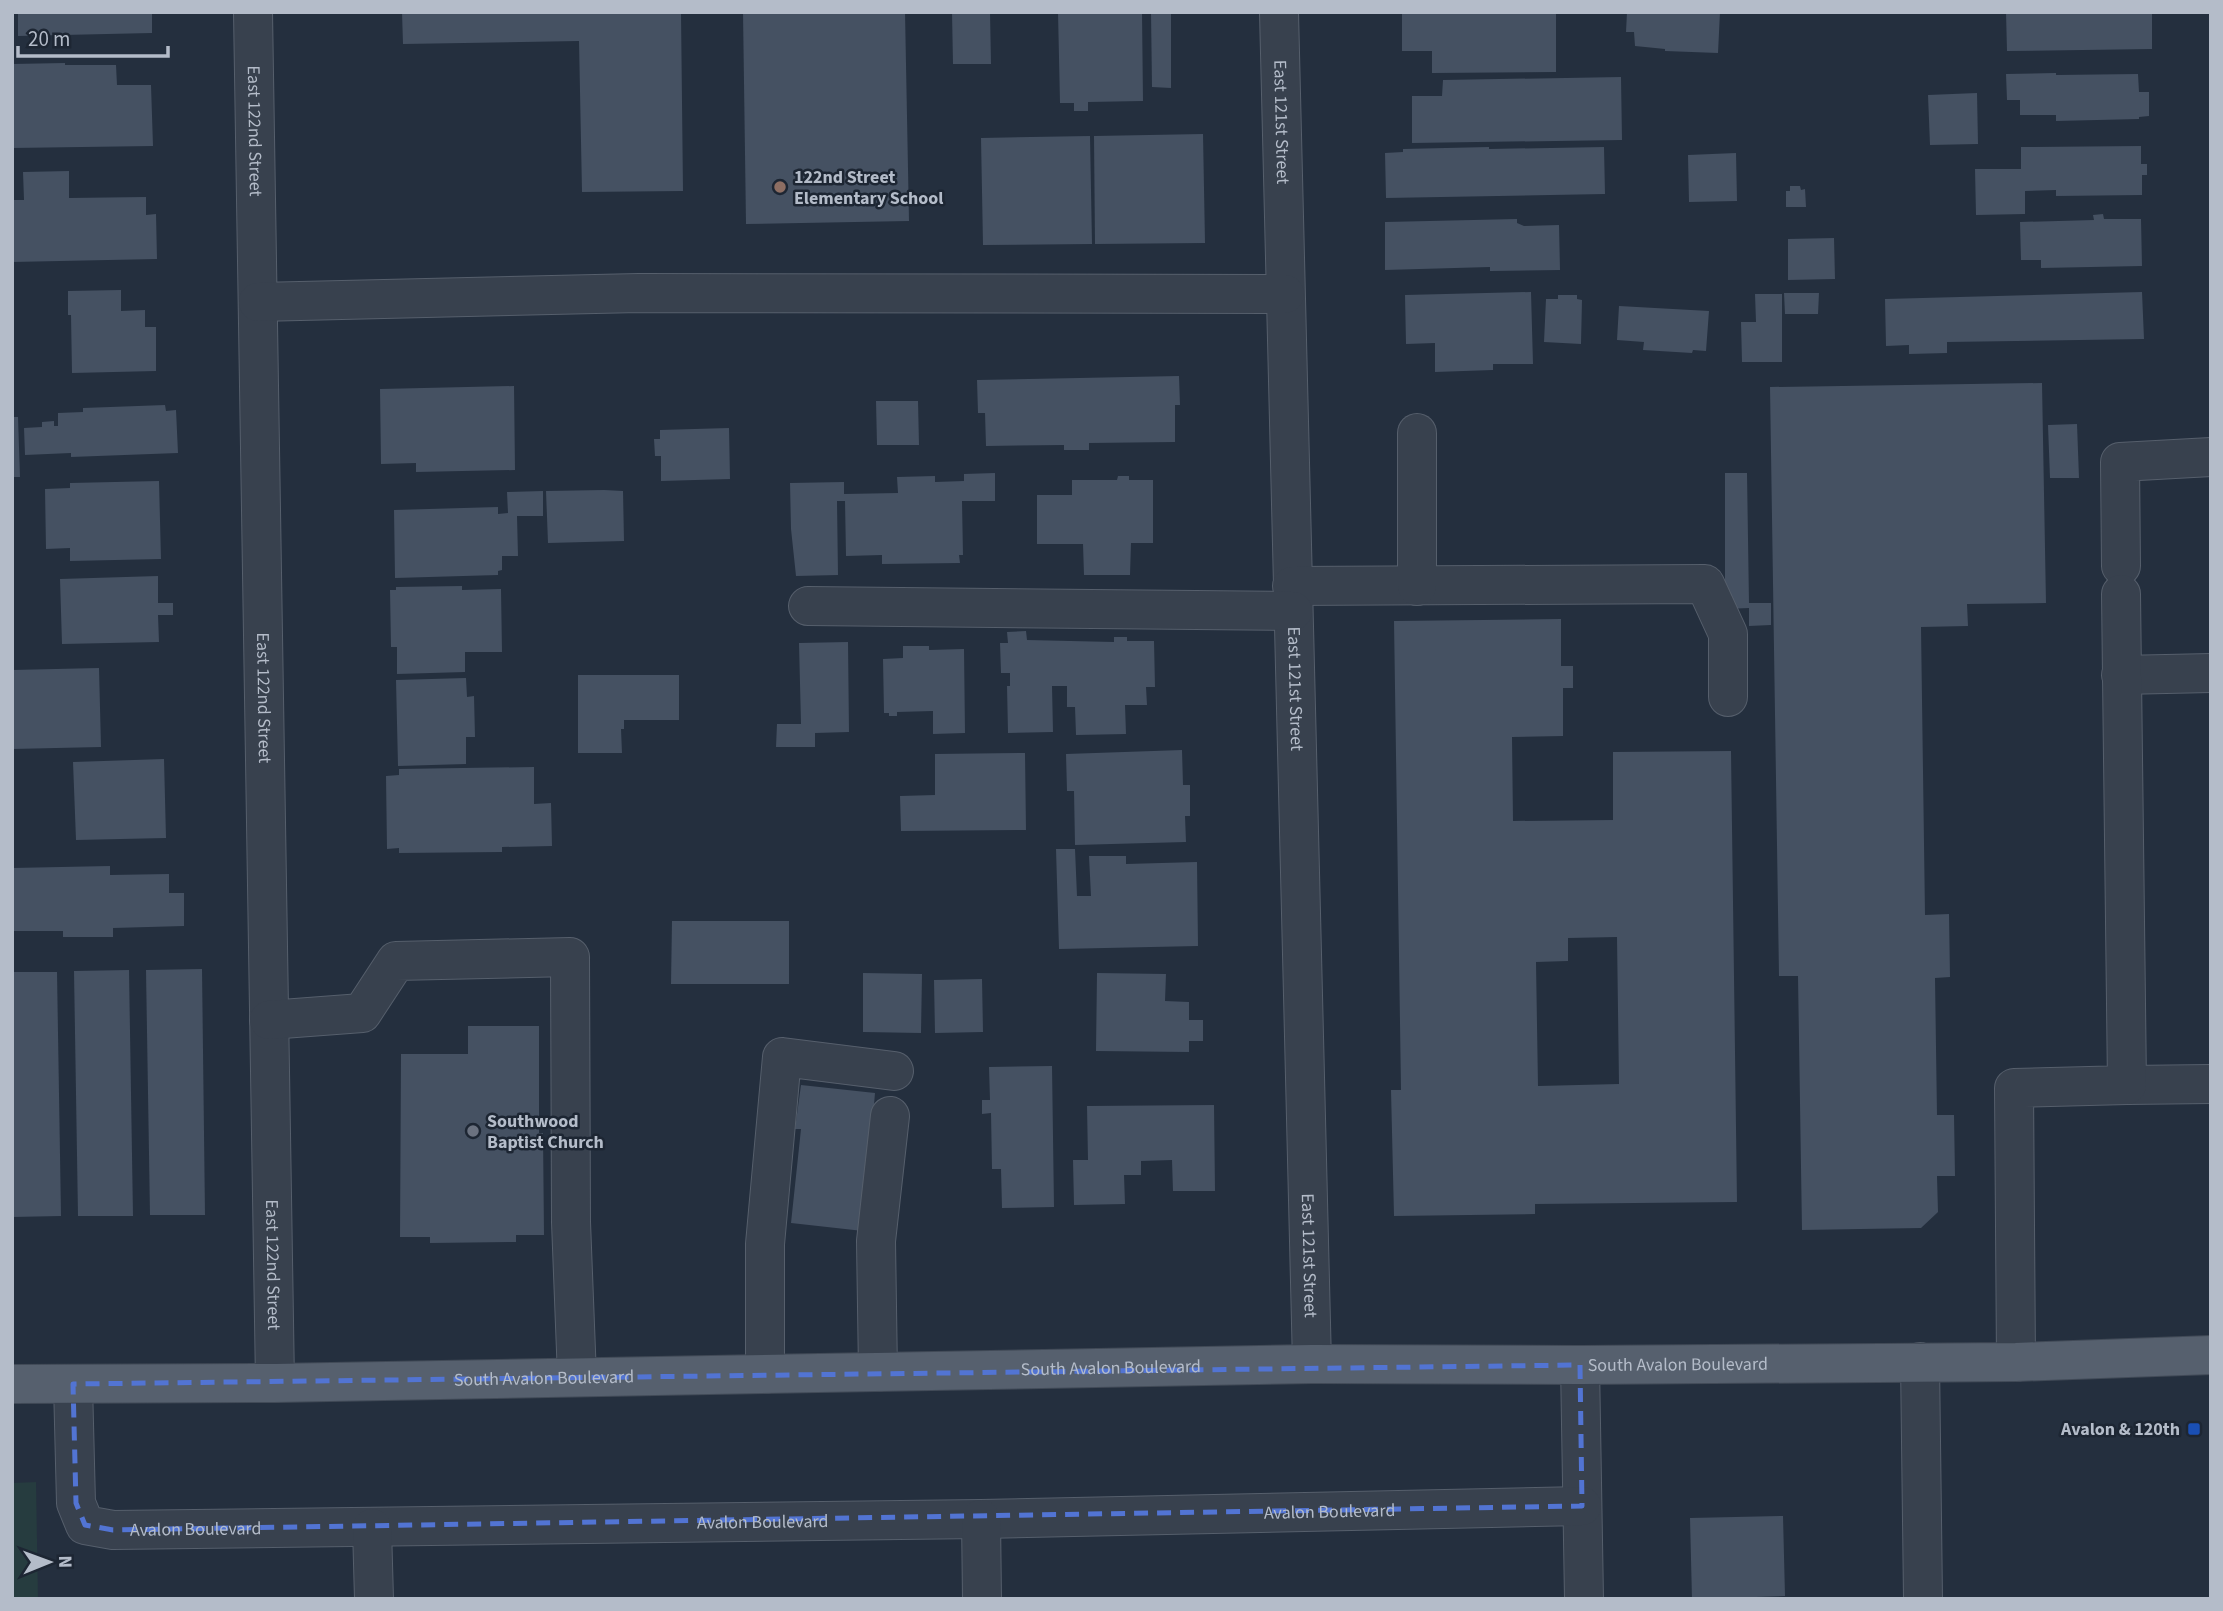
<svg xmlns="http://www.w3.org/2000/svg" width="2223" height="1611" font-family="'Source Sans 3',sans-serif">
	<style>
		.green { fill: #263c3f }
		.building { fill: #455162; fill-rule: evenodd }
		.lines { fill: none; stroke-linecap: round; stroke-linejoin: round }
		.minor-casing { stroke: #565f6c; stroke-width: 40 }
		.major-casing { stroke: #414a57; stroke-width: 40 }
		.minor { stroke: #38414e; stroke-width: 38 }
		.major { stroke: #56606e; stroke-width: 38 }
		.marked { fill: none; stroke: #5274d3; stroke-width: 5; stroke-dasharray: 14 9; stroke-linejoin: round }
		.education-dot { fill: #8d6e63; stroke: #1d2633; stroke-width: 2.5 }
		.worship-dot { fill: #6b7280; stroke: #1d2633; stroke-width: 2.5 }
		.transit-dot { fill: #1a4fb4; stroke: #1d2633; stroke-width: 2.5 }
		.labels { text-anchor: middle; stroke-width: 5; stroke-linejoin: round; paint-order: stroke }
		.street-label { font-size: 18px; fill: #b4bcc9; stroke: #1d2633 }
		.poi-label { font-size: 18px; font-weight: bold; fill: #b4bcc9; stroke: #1d2633; text-anchor: start }
	</style>
	<rect width="100%" height="100%" fill="#242f3e"/>
	<!-- green -->
	<path class="green" d="M36,1482L38,1599H12V1483Z"/>
	<!-- building -->
	<g class="building">
		<path d="M18,12H152V33L18,36Z"/>
		<path d="M402,12H681L683,191L582,192L579,41L403,44Z"/>
		<path d="M743,12H905L909,221L746,224Z"/>
		<path d="M952,12H990L991,64H953Z"/>
		<path d="M1058,12H1142L1143,101L1088,102V111H1074V103H1060Z"/>
		<path d="M1151,12H1171V88L1152,87Z"/>
		<path d="M1402,12H1556V72L1432,73V51H1402Z"/>
		<path d="M1627,12H1720L1718,53L1665,51V49L1635,46L1634,32H1626Z"/>
		<path d="M2006,12H2152V49L2007,51Z"/>
		<path d="M65,63V65H116L117,85H151L153,146L12,148V64Z"/>
		<path d="M2056,73V75L2138,74L2139,92H2149V116L2139,117V119L2056,121V115H2020V100H2007L2006,74Z"/>
		<path d="M1621,77L1622,140L1412,143V96H1442L1443,80Z"/>
		<path d="M1977,93L1978,144L1930,145L1928,95Z"/>
		<path d="M1203,134L1205,243L1095,244L1094,136Z"/>
		<path d="M1090,136L1092,244L983,245L981,138Z"/>
		<path d="M2141,146V164H2147V175H2142V195L2056,196V190L2025,191V214L1976,215L1975,169H2021V147Z"/>
		<path d="M1489,147V149L1604,147L1605,194L1386,198L1385,153L1403,152V149Z"/>
		<path d="M1736,153L1737,201L1689,202L1688,155Z"/>
		<path d="M69,171V198L146,197V215L156,214L157,259L12,262V200H24L23,172Z"/>
		<path d="M1790,186H1800L1801,190L1805,189L1806,207H1786V191H1790Z"/>
		<path d="M2103,214L2104,219H2141L2142,266L2041,268V260H2021L2020,222L2094,220L2093,215Z"/>
		<path d="M1517,219V223L1524,226L1559,225L1560,270L1490,271V267L1385,270V222Z"/>
		<path d="M1834,238L1835,279L1788,280V239Z"/>
		<path d="M121,290V311L145,310V327H156V371L72,373L71,315H68V291Z"/>
		<path d="M1531,292L1533,364H1493V370L1435,372V343L1406,344L1405,295Z"/>
		<path d="M2142,292L2144,339L1947,342V353L1909,354V345L1886,346L1885,299Z"/>
		<path d="M1784,293H1819L1818,314H1785Z"/>
		<path d="M1755,294H1782V362H1742L1741,322H1756Z"/>
		<path d="M1558,295H1577V299L1582,300L1581,344L1544,342L1546,299H1558Z"/>
		<path d="M1619,306L1709,311L1706,351L1693,350L1692,353L1643,350L1644,342L1617,340Z"/>
		<path d="M1179,376L1180,405H1175V442L1089,443V450H1064V445L986,446L985,413H978L977,380Z"/>
		<path d="M2042,383L2046,603L1967,604L1968,626L1921,627L1925,915L1949,914L1950,977L1935,978L1937,1115H1954L1955,1176H1937L1938,1212L1921,1228L1802,1230L1798,976H1779L1770,387Z"/>
		<path d="M514,386L515,470L416,472V463L381,464L380,389Z"/>
		<path d="M876,401H918L919,445H877Z"/>
		<path d="M165,405L166,411L176,410L178,453L71,457V453L25,455L24,428L42,427V422L54,421V426H58V413L83,412V408Z"/>
		<path d="M12,417H18L20,477H12Z"/>
		<path d="M2077,424L2079,478H2050L2048,425Z"/>
		<path d="M729,428L730,479L661,481V456H655L654,439H660V430Z"/>
		<path d="M995,473V501H962L963,555H959L960,563L882,564V555L846,556L845,501H837L838,575L796,576L791,529L790,483L844,482V494L898,493L897,477L935,476V482L964,481V474Z"/>
		<path d="M1725,473H1747L1749,603H1771V625L1749,626V608L1725,609Z"/>
		<path d="M1118,476H1129V480H1153V543H1131L1130,575H1084L1083,544H1037V495H1072V480H1117Z"/>
		<path d="M159,481L161,559L70,561V548L46,549L45,489L70,488V483Z"/>
		<path d="M604,490L623,491L624,541L548,543L546,491Z"/>
		<path d="M543,491V516H517L518,556H502V570L498,571V575L395,578L394,510L498,507V514L508,513L507,492Z"/>
		<path d="M158,576V603H173V615H158L159,642L62,644L60,579Z"/>
		<path d="M462,586V590L501,589L502,652H465V672L397,674V647H391L390,590H396V587Z"/>
		<path d="M1561,619V666H1573V688H1563V736L1512,737L1513,821L1613,820V752L1731,751L1737,1202L1535,1204V1214L1394,1216L1391,1090H1401L1394,621ZM1617,937L1619,1084L1538,1086L1536,962L1568,961V938Z"/>
		<path d="M1026,631L1027,640L1114,642V637H1127V641H1154L1155,687H1146L1147,705H1125L1126,734L1076,735L1075,707H1067V686H1052L1053,732L1008,733L1007,686H1010V673H1001L1000,643H1008L1007,632Z"/>
		<path d="M848,642L849,732L815,733V747H776L777,724H801L799,643Z"/>
		<path d="M903,646H929V650L964,649L965,733L933,734V711L897,712V716H889V713H884L883,659L903,658Z"/>
		<path d="M99,668L101,747L12,749V670Z"/>
		<path d="M578,675H679V720H624V729H621L622,753H578Z"/>
		<path d="M466,678L467,697L474,696L475,737H466V764L398,766L396,680Z"/>
		<path d="M1182,750L1183,785H1190V816H1185L1186,842L1075,845L1074,791H1067L1066,754Z"/>
		<path d="M1025,753L1026,830L901,831L900,796L935,795V754Z"/>
		<path d="M164,759L166,838L76,840L73,762Z"/>
		<path d="M534,767V804L551,803L552,846L502,847V852L399,853V848L387,849L386,776L399,775V769Z"/>
		<path d="M1056,849H1075L1077,896H1091L1089,856H1126V864L1197,862L1198,946L1059,949Z"/>
		<path d="M110,866V875L169,874V893H184V926L113,928V937H63V931H12V868Z"/>
		<path d="M672,921H789V984H671Z"/>
		<path d="M202,969L205,1215H150L146,970Z"/>
		<path d="M129,970L133,1216H78L74,971Z"/>
		<path d="M12,972H57L61,1216L12,1217Z"/>
		<path d="M863,973L922,974L921,1033L863,1032Z"/>
		<path d="M1097,973L1166,974L1165,1001L1189,1002V1020H1203V1041H1189V1052L1096,1051Z"/>
		<path d="M982,979L983,1032L935,1033L934,980Z"/>
		<path d="M468,1026H539V1133H543L544,1235H516V1242L430,1243V1237H400L401,1054H468Z"/>
		<path d="M1052,1066L1054,1207L1002,1208L1001,1169H992L991,1113L982,1114V1100H990L989,1067Z"/>
		<path d="M801,1085L875,1093L863,1231L791,1223L801,1129H795Z"/>
		<path d="M1214,1105L1215,1191H1173L1172,1160L1141,1161V1175H1124L1125,1204L1074,1205L1073,1160H1088L1087,1106Z"/>
		<path d="M1783,1516L1785,1596L1692,1599L1690,1518Z"/>
	</g>
	<g class="lines">
		<!-- minor casing -->
		<g class="minor-casing">
			<g id="minor">
				<path id="s1" d="M253,12L275,1383"/>
				<path id="s2" d="M1279,12L1312,1364"/>
				<path d="M258,302L639,293L1285,294"/>
				<path d="M2121,566L2120,462L2211,457"/>
				<path d="M1292,586L1705,584L1728,634V697"/>
				<path d="M1417,586V433"/>
				<path d="M808,606L1293,611"/>
				<path d="M2121,675L2211,673"/>
				<path d="M269,1020L362,1013L396,961L570,957L571,1222L577,1377"/>
				<path d="M2127,1085L2211,1084"/>
				<path d="M1920,1362L1923,1599"/>
				<path d="M2016,1362L2014,1088L2127,1085L2121,594"/>
				<path d="M1580,1365L1584,1599"/>
				<path d="M878,1372L876,1241L890,1116"/>
				<path d="M765,1374V1244L782,1057L894,1071"/>
				<path id="s3" d="M73,1384L76,1503L85,1525L113,1530L981,1519L1582,1506"/>
				<path d="M981,1519L982,1599"/>
				<path d="M372,1528L374,1599"/>
			</g>
		</g>
		<!-- major casing -->
		<g class="major-casing">
			<g id="major">
				<path id="s4" d="M12,1384L275,1383L1312,1364L1580,1365L2016,1362L2211,1355"/>
			</g>
		</g>
		<!-- minor -->
		<use href="#minor" class="minor"/>
		<!-- major -->
		<use href="#major" class="major"/>
	</g>
	<!-- marked area -->
	<path class="marked" d="M1580,1365L1582,1506L113,1530L85,1525L76,1503L73,1384Z"/>
	<!-- markers -->
	<circle class="education-dot" cx="780" cy="187" r="7"/>
	<circle class="worship-dot" cx="473" cy="1131" r="7"/>
	<rect class="transit-dot" x="2187" y="1422" width="14" height="14" rx="3.5"/>
	<g class="labels">
		<!-- street labels -->
		<g class="street-label">
			<text dy="6" stroke="none"><textPath href="#s2" startOffset="110">East 121st Street</textPath></text>
			<text dy="6" stroke="none"><textPath href="#s1" startOffset="119">East 122nd Street</textPath></text>
			<text dy="6" stroke="none"><textPath href="#s2" startOffset="677">East 121st Street</textPath></text>
			<text dy="6" stroke="none"><textPath href="#s1" startOffset="686">East 122nd Street</textPath></text>
			<text dy="6" stroke="none"><textPath href="#s2" startOffset="1244">East 121st Street</textPath></text>
			<text dy="6" stroke="none"><textPath href="#s1" startOffset="1253">East 122nd Street</textPath></text>
			<text dy="6" stroke="none"><textPath href="#s4" startOffset="1666">South Avalon Boulevard</textPath></text>
			<text dy="6" stroke="none"><textPath href="#s4" startOffset="1099">South Avalon Boulevard</textPath></text>
			<text dy="6" stroke="none"><textPath href="#s4" startOffset="532">South Avalon Boulevard</textPath></text>
			<text dy="6" stroke="none"><textPath href="#s3" startOffset="1388">Avalon Boulevard</textPath></text>
			<text dy="6" stroke="none"><textPath href="#s3" startOffset="821">Avalon Boulevard</textPath></text>
			<text dy="6" stroke="none"><textPath href="#s3" startOffset="254">Avalon Boulevard</textPath></text>
		</g>
		<!-- poi labels -->
		<g class="poi-label">
			<text x="794" y="183">122nd Street<tspan x="794" dy="21">Elementary School</tspan></text>
			<text x="487" y="1127">Southwood<tspan x="487" dy="21">Baptist Church</tspan></text>
			<text x="2180" y="1435" text-anchor="end">Avalon &amp; 120th</text>
		</g>
	</g>
	<!-- border -->
	<rect width="2223" height="1611" fill="none" stroke="#b4bcc9" stroke-width="28"/>
	<!-- north arrow -->
	<g transform="translate(49 1562) rotate(89)" stroke="#1d2633" stroke-width="5" paint-order="stroke">
	<path d="M0-5L12 26L0 18L-12 26Z" fill="#b4bcc9"/>
	<text y="-10" font-size="19" font-weight="bold" text-anchor="middle" fill="#b4bcc9">N</text>
	</g>
	<!-- scale -->
	<path d="M18 46v10h150v-10" fill="none" stroke="#b4bcc9" stroke-width="3.5"/>
	<text x="28" y="46" font-size="21" fill="#b4bcc9" stroke="#1d2633" stroke-width="5" paint-order="stroke">20 m</text>
</svg>
